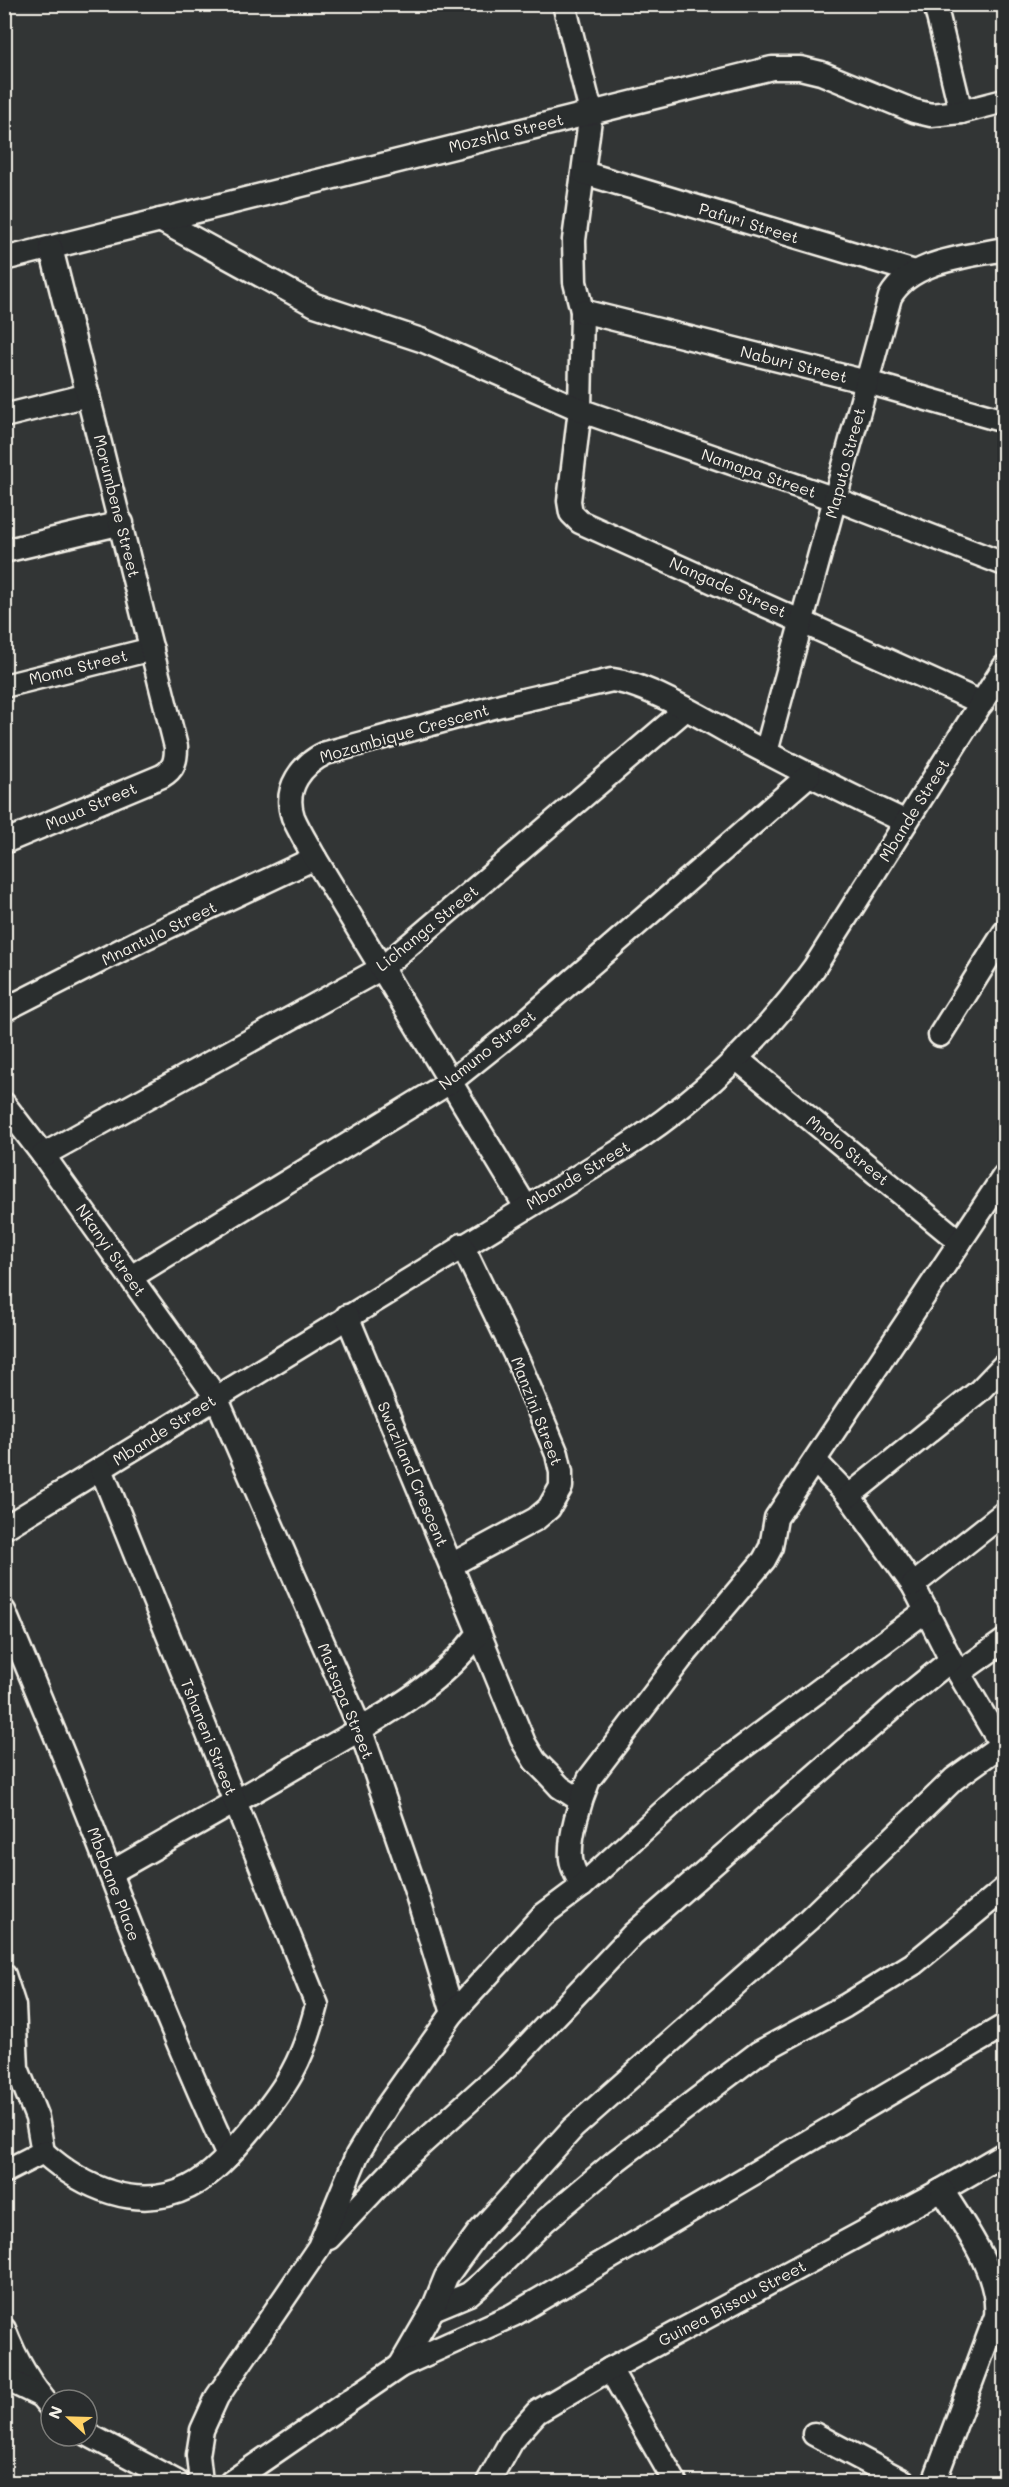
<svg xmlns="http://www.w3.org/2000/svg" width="1009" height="2487" font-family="Mali,sans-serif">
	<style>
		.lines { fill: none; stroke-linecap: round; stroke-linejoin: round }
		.minor-casing { stroke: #f4f1e8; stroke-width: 27 }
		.minor { stroke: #2a2d2e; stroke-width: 22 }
		.labels { text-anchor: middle; stroke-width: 4.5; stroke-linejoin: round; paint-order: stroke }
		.street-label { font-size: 16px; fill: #f4f1e8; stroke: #2a2d2e }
	</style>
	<rect width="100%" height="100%" fill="#323535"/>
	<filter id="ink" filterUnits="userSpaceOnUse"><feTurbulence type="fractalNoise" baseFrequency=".0167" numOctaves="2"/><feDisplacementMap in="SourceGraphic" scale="12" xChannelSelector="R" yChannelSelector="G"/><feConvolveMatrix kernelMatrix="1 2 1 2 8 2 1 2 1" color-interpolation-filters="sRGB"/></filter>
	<g filter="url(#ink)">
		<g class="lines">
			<!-- minor casing -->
			<g class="minor-casing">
				<g id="minor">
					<path d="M564,4L591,112L574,240L575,282L582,311L580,409L569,501L571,513L580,522L982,703"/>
					<path d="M935,4L961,112"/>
					<path d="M584,173L915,272"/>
					<path d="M160,220L315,305L424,341L588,413L835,499L1004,564"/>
					<path d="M4,259L772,68H800L821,73L914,111L931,115L961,112L1004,101"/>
					<path d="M582,311L867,382L1004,421"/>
					<path d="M4,416L88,395"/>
					<path d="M4,551L122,523"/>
					<path d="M4,686L152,649"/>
					<path d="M766,752L890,297C911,260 966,257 1004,249"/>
					<path d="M4,842L162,776C174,769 176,761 176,747L51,248"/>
					<path d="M4,1010L147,937L315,858"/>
					<path d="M940,1035L1004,933"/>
					<path d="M736,1058L960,1242"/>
					<path d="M4,1104L43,1155L216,1397L360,1728L414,1885L453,2013"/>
					<path d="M43,1155L382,968L686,709"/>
					<path d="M526,1207L315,858C308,845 299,831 293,817C283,788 302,764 326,753L501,705L612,680C647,684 705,719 737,737C793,767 849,795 906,822"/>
					<path d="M131,1277L450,1082L520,1026L809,775"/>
					<path d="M816,1462L849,1496L913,1585L951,1660L1004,1749"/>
					<path d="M849,1496L979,1391L1004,1365"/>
					<path d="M4,1528L621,1150C696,1102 762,1040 814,968L1004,667"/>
					<path d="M451,1565L536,1519L549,1508L561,1487V1472L557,1454L519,1363L462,1245"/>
					<path d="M913,1585L1004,1513"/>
					<path d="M4,1611C40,1698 77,1785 110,1873C147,1969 185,2063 228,2156"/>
					<path d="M479,1633L524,1743L535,1761L547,1773L560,1787L580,1800"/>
					<path d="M959,1673L1004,1641"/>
					<path d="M110,1873C179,1834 248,1795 316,1755C377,1719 436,1690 479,1633L347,1316"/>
					<path d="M582,1886C578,1878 572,1869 571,1859C569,1836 580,1801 589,1779L680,1660L764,1560L771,1547L776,1518L1004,1176"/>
					<path d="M4,1975L14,2006L17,2068L37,2118L43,2152"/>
					<path d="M43,2152C82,2187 137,2213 189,2187C213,2175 232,2152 249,2132C286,2088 303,2062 317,2005L101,1469"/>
					<path d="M4,2172L43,2152"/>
					<path d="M329,2238L397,2166L508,2066L633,1934L904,1698L951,1660"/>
					<path d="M433,2309L469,2294L482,2283L546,2220L617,2160L758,2053L845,2006L913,1964L1004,1889"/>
					<path d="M4,2329C15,2358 30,2385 51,2408"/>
					<path d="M400,2366L433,2309L446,2277L478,2233L573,2128L808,1920L954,1779L1004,1743"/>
					<path d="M610,2369L675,2482"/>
					<path d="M4,2378L39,2395"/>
					<path d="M87,2434L177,2482"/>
					<path d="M814,2434L905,2482"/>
					<path d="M201,2482L198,2455L202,2430L217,2397L319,2247L357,2155L387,2106L453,2013L543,1915L582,1886L696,1782L927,1610"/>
					<path d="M231,2482L400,2366L513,2315L1004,2026"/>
					<path d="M488,2482L511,2441L537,2412L610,2369L942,2190L1004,2154"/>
					<path d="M934,2482L996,2316C1000,2273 964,2226 942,2190"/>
				</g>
			</g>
			<!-- minor -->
			<use href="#minor" class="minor"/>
		</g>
	</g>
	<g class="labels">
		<!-- street labels -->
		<g class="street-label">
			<text transform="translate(506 133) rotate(-14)" y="6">Mozshla Street</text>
			<text transform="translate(749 223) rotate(17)" y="6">Pafuri Street</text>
			<text transform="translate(794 364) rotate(14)" y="6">Naburi Street</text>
			<text transform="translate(845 463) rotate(-75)" y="6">Maputo Street</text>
			<text transform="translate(759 473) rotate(19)" y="6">Namapa Street</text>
			<text transform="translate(117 506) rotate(76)" y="6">Morumbene Street</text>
			<text transform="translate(728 587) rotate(24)" y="6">Nangade Street</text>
			<text transform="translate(78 667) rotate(-14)" y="6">Moma Street</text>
			<text transform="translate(404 733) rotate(-16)" y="6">Mozambique Crescent</text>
			<text transform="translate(91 806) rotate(-23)" y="6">Maua Street</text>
			<text transform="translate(914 810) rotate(-58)" y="6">Mbande Street</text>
			<text transform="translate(427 928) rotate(-39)" y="6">Lichanga Street</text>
			<text transform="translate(159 933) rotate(-26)" y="6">Mnantulo Street</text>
			<text transform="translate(487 1050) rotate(-38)" y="6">Namuno Street</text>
			<text transform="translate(848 1150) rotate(39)" y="6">Mnolo Street</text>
			<text transform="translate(578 1175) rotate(-31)" y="6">Mbande Street</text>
			<text transform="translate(111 1250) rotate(55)" y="6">Nkanyi Street</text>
			<text transform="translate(537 1411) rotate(69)" y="6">Manzini Street</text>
			<text transform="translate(164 1430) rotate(-32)" y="6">Mbande Street</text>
			<text transform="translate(413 1474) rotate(67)" y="6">Swaziland Crescent</text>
			<text transform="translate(346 1701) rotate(68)" y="6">Matsapa Street</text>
			<text transform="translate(209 1737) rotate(68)" y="6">Tshaneni Street</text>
			<text transform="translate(114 1884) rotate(69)" y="6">Mbabane Place</text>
			<text transform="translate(732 2303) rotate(-28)" y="6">Guinea Bissau Street</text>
		</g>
	</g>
	<!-- margin -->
	<rect width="1009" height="2487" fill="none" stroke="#2a2d2e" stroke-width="24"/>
	<rect x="12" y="12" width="985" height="2463" fill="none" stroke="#f4f1e8" stroke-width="2" filter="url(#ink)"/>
	<!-- north arrow -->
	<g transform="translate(69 2418) rotate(292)"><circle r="28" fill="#2a2d2e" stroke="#7b7b78" stroke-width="1.5"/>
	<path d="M0-4.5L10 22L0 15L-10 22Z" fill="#ffd166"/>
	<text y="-9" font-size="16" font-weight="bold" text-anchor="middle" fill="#f4f1e8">N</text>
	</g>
</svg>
